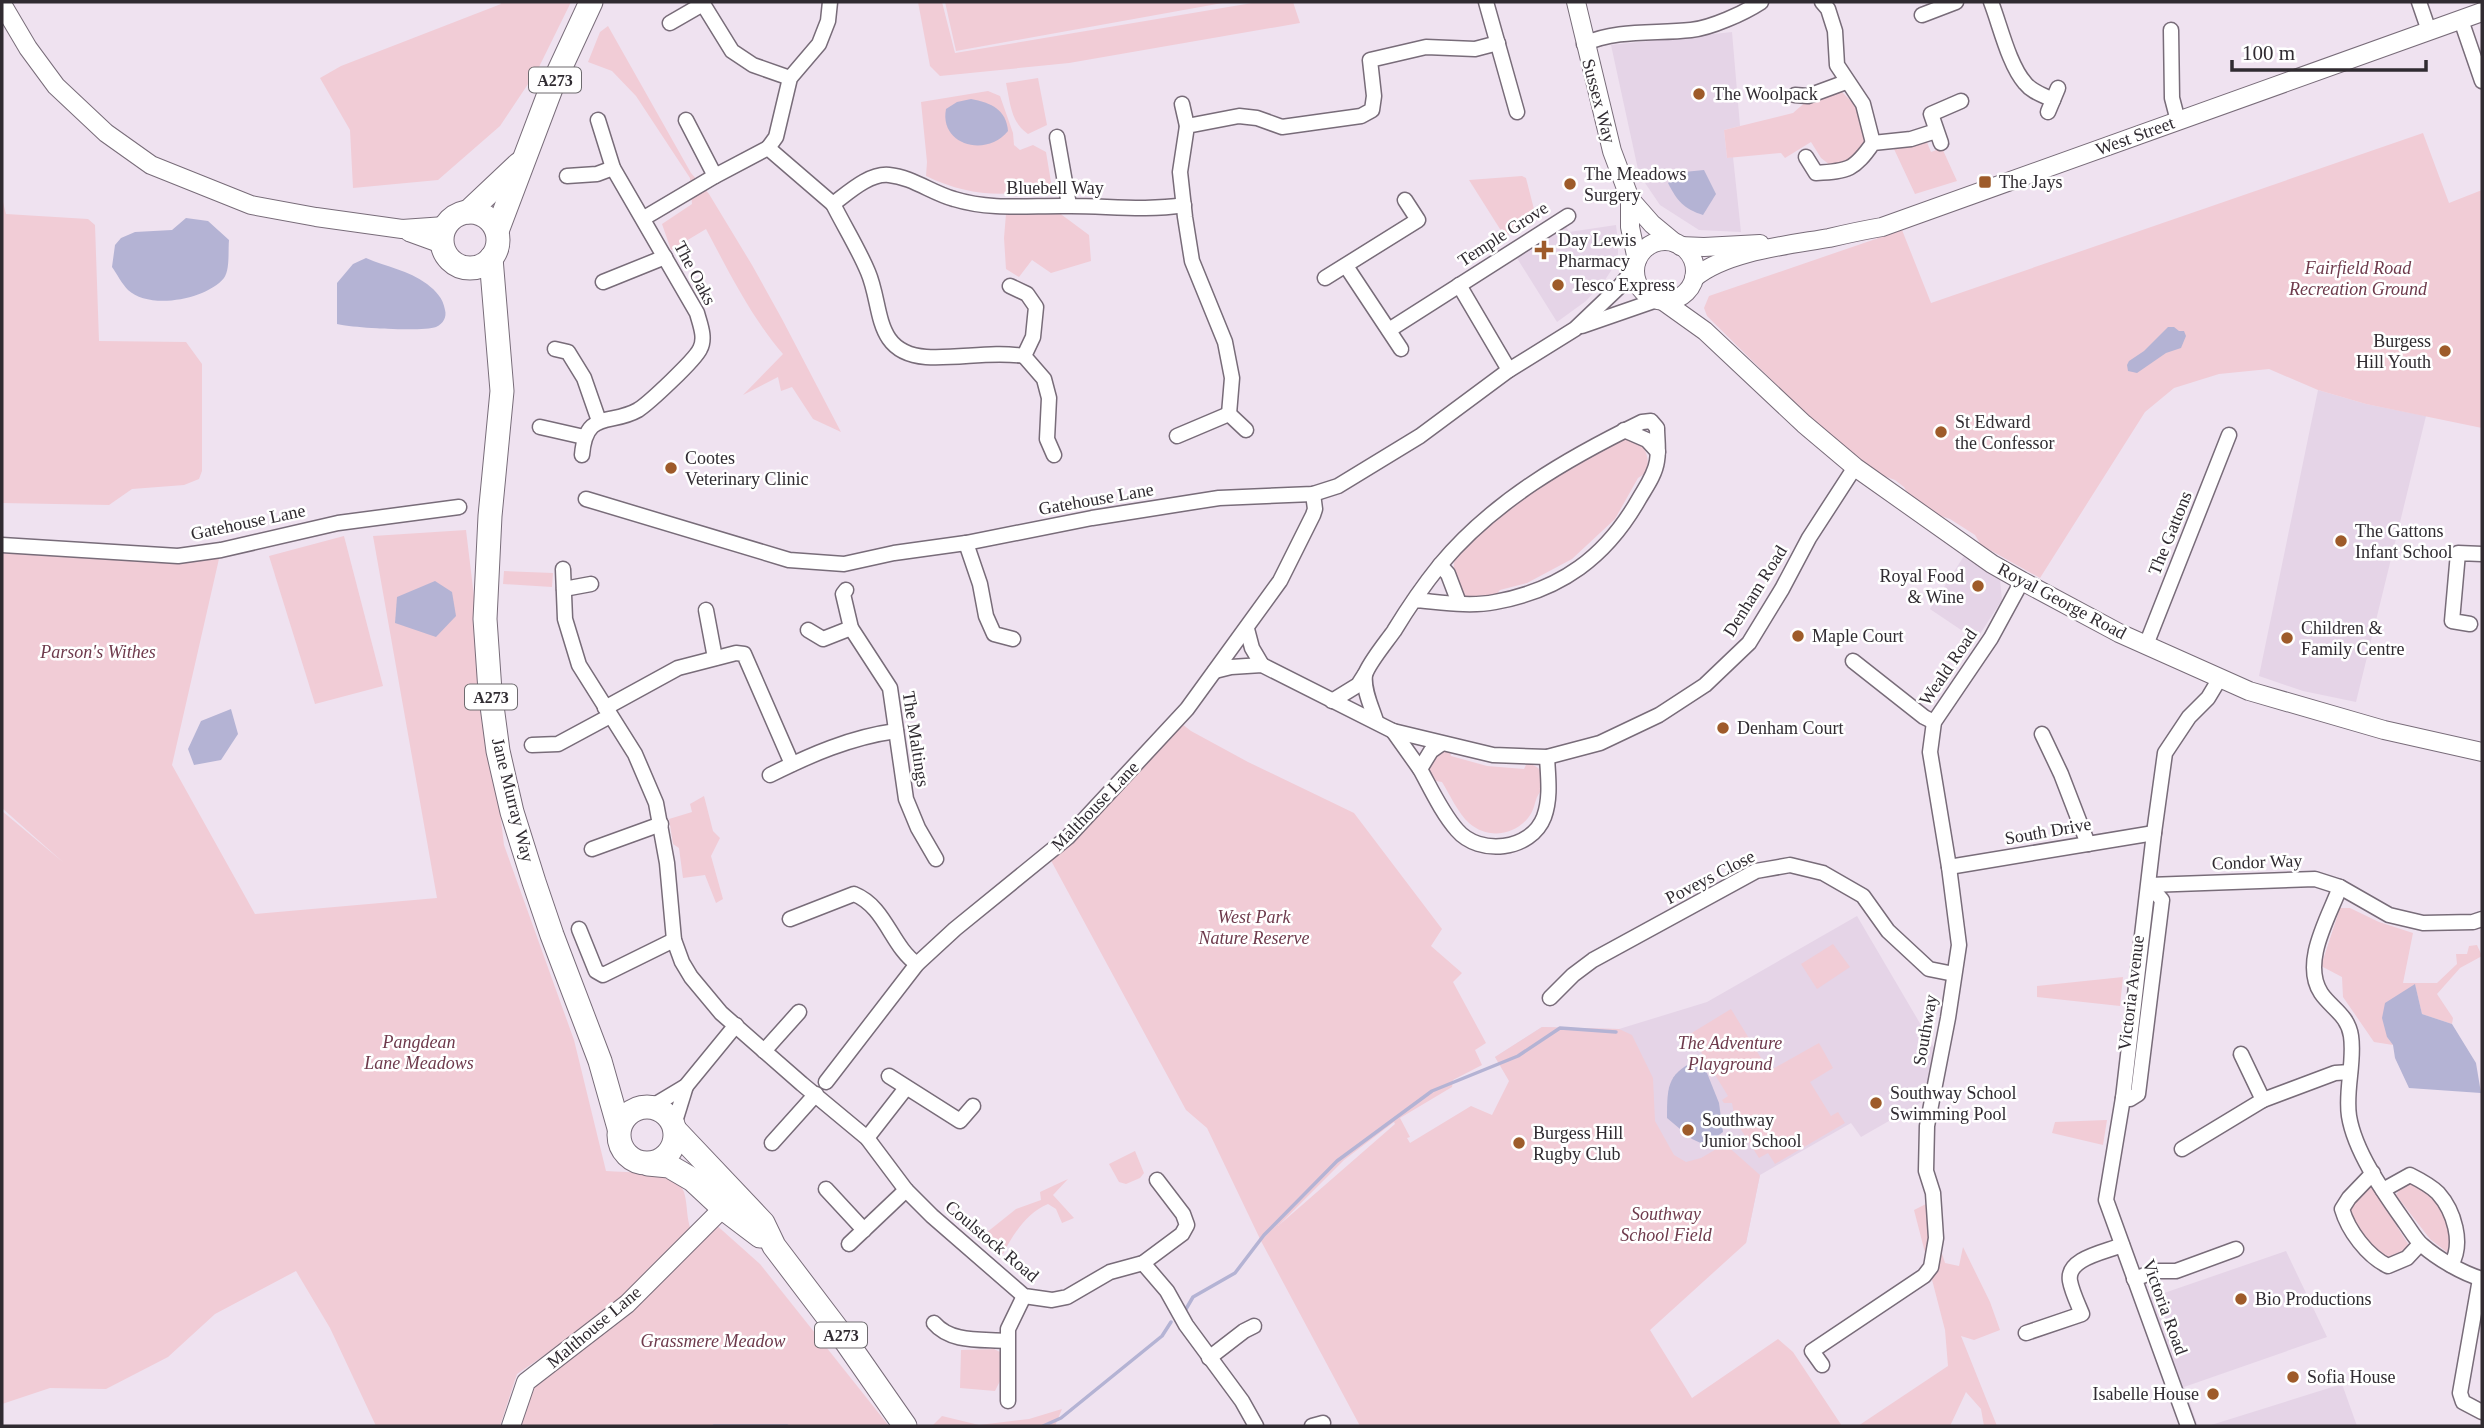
<svg xmlns="http://www.w3.org/2000/svg" width="2484" height="1428" font-family="'Times New Roman',serif">
	<style>
		.built { fill: #e5d4e7 }
		.green { fill: #f1ccd6; fill-rule: evenodd }
		.water { fill: #b4b3d4 }
		.lines { fill: none; stroke-linecap: round; stroke-linejoin: round }
		.stream { stroke: #b4b3d4; stroke-width: 3.5 }
		.minor-casing { stroke: #786c79; stroke-width: 17 }
		.tertiary-casing { stroke: #786c79; stroke-width: 20 }
		.primary-casing { stroke: #786c79; stroke-width: 25 }
		.minor { stroke: #fff; stroke-width: 14 }
		.tertiary { stroke: #fff; stroke-width: 18 }
		.primary { stroke: #fff; stroke-width: 23 }
		.poi-dot { fill: #9e5b2a; stroke: #fff; stroke-width: 2.5 }
		.labels { text-anchor: middle; stroke-width: 5; stroke-linejoin: round; paint-order: stroke }
		.shield { fill: #fff; stroke: #6e6b6f; stroke-width: 2 }
		.shield-label { font-size: 16px; font-weight: bold; fill: #302b31 }
		.poi-label { font-size: 18px; fill: #302b31; stroke: #fff; text-anchor: start }
		.street-label { font-size: 18px; fill: #302b31; stroke: #fff }
		.park-label { font-size: 18px; font-style: italic; fill: #6e3a4c; stroke: #fff }
	</style>
	<rect width="100%" height="100%" fill="#efe2f0"/>
	<!-- built -->
	<g class="built">
		<path d="M1732,32L1740,126L1724,130L1727,158L1733,157L1741,232L1699,230L1660,205L1639,174L1611,45Z"/>
		<path d="M1565,224L1569,232L1616,225L1618,241V260L1605,280L1586,301L1557,322L1515,255Z"/>
		<path d="M2318,390L2366,404L2426,416L2356,702L2303,691L2259,676Z"/>
		<path d="M1964,556L2000,580L2002,600L1976,640L1930,609Z"/>
		<path d="M1857,916L1935,1049L1929,1098L1861,1137L1851,1123L1760,1175L1746,1243L1510,1081L1495,1057L1542,1027L1619,1029L1707,1002Z"/>
		<path d="M2286,1251L2327,1337L2184,1387L2198,1426H2183L2138,1302Z"/>
		<path d="M2342,1384L2357,1426H2208Z"/>
	</g>
	<!-- green -->
	<g class="green">
		<path d="M500,2H571L538,69L500,126L438,180L353,188L350,130L320,78L341,66L501,4Z"/>
		<path d="M918,2H942L955,53L1258,2H1293L1300,23L1069,63L940,76L930,66Z"/>
		<path d="M945,2H1228L956,51Z"/>
		<path d="M608,26L691,173L709,194L752,265L782,319L841,432L813,419L792,387L781,391L778,377L743,395L783,354C751,317 729,272 706,229L671,250L662,224L692,204L690,178L636,96L612,71L588,62L600,32Z"/>
		<path d="M1038,78L1047,125L1028,134C1011,123 1010,102 1006,83Z"/>
		<path d="M1840,90L1857,107L1867,140C1857,159 1851,162 1830,165L1821,158L1811,142L1785,158L1781,153L1727,158L1724,130L1793,113L1808,100Z"/>
		<path d="M988,91L1000,96L1013,133L1014,145L1020,150L1033,145L1046,152L1052,188C1004,197 970,197 926,176L927,162L921,102Z"/>
		<path d="M2423,133L2449,203L2482,190V428L2366,404L2318,390L2269,369L2219,374L2174,388L2145,412L2040,578L1981,545L1975,535L1950,519L1935,514L1911,499L1904,487L1895,480L1881,475L1816,424L1707,316L1704,308L1709,296L1902,230L1931,303Z"/>
		<path d="M1926,140L1931,152L1942,148L1957,181L1915,194L1894,149Z"/>
		<path d="M1522,176L1526,178L1536,217L1505,237L1469,180Z"/>
		<path d="M2,198L6,214L88,219L95,225L99,341L186,342L202,364V471L199,479L184,485L132,489L109,505L2,503Z"/>
		<path d="M1058,212L1089,235L1091,261L1051,273L1032,260L1019,277L1006,269L1004,238L1006,214Z"/>
		<path d="M1628,438C1645,443 1650,455 1647,472L1638,478L1615,519L1572,559L1527,583L1500,590L1494,597H1465C1457,585 1450,570 1456,555L1521,496L1615,441Z"/>
		<path d="M466,530L504,845L574,1040L606,1171C626,1173 677,1170 684,1192C688,1206 686,1217 691,1230L603,1315L517,1374L500,1426H376L330,1328L296,1271L215,1314L168,1357L106,1389L50,1388L2,1404V811L64,863L2,808V545L221,550L172,765L255,914L437,898L373,536Z"/>
		<path d="M344,536L383,686L315,704L269,556Z"/>
		<path d="M504,571L553,573L552,587L503,584Z"/>
		<path d="M1182,724L1191,731L1248,762L1354,813L1442,929L1431,946L1462,973L1453,982L1486,1043L1475,1050L1482,1065L1453,1080L1452,1087L1400,1118L1410,1137L1407,1138L1410,1143L1471,1106L1492,1115L1509,1081L1495,1057L1542,1027L1619,1029L1632,1035L1653,1078L1655,1121L1674,1155L1686,1162L1701,1158L1725,1144L1760,1175L1746,1243L1650,1330L1692,1398L1778,1339L1793,1352L1842,1426H1360L1261,1241L1207,1128L1186,1110L1048,855ZM1394,1122L1395,1124L1278,1226L1344,1160Z"/>
		<path d="M1441,751L1450,752L1451,756L1487,766L1524,769L1527,763C1541,767 1543,772 1546,786C1532,797 1538,806 1528,818C1513,836 1487,839 1469,823C1458,813 1450,795 1442,782L1429,780L1426,771L1429,761Z"/>
		<path d="M704,796L713,831L720,838L711,856L723,899L716,903L705,875L683,878L679,848L673,844L669,819L692,812L690,804Z"/>
		<path d="M2340,908H2350L2379,922L2413,933L2403,983H2437L2457,964L2456,954H2467L2469,946L2477,945L2482,956L2460,968L2437,994L2453,1018L2452,1024L2422,1014L2415,985L2400,995L2387,1037L2393,1045L2374,1042L2343,997L2342,977L2321,966Z"/>
		<path d="M1833,944L1850,967L1817,989L1801,964Z"/>
		<path d="M2123,977L2120,1006L2037,997V986Z"/>
		<path d="M1731,1009L1769,1071L1819,1043L1833,1068L1810,1082L1831,1116L1838,1112L1845,1123L1775,1164L1768,1153L1759,1158L1731,1114H1734L1732,1103H1724L1722,1100L1728,1096L1690,1034Z"/>
		<path d="M2107,1120L2103,1145L2052,1133L2055,1122Z"/>
		<path d="M1135,1151L1144,1173L1140,1178L1126,1184L1119,1182L1109,1164Z"/>
		<path d="M1068,1179L1053,1195L1074,1218L1062,1223L1056,1209L1048,1204C1026,1213 1012,1236 1002,1256L981,1237L1016,1209L1041,1200L1040,1192Z"/>
		<path d="M2410,1183C2429,1186 2442,1204 2449,1222C2452,1230 2451,1242 2451,1251L2448,1253L2430,1239L2396,1195L2401,1187Z"/>
		<path d="M2366,1187H2371L2374,1190L2410,1247L2404,1255L2387,1259C2371,1251 2353,1226 2348,1210Z"/>
		<path d="M1926,1204L1945,1263L1959,1266L1963,1247L1990,1302L2000,1330L1974,1340L1961,1336L1997,1426H1984L1981,1409L1966,1392L1950,1426H1858L1948,1366L1945,1330L1914,1210Z"/>
		<path d="M714,1223L760,1264L889,1426H518L531,1384Z"/>
		<path d="M994,1349L1000,1352L1001,1379L995,1391L960,1388L961,1350Z"/>
		<path d="M1062,1409L1055,1426H932L942,1416L979,1425L1029,1419Z"/>
	</g>
	<!-- water -->
	<g class="water">
		<path d="M971,99C991,103 1006,109 1008,131C986,158 939,145 946,109L957,102Z"/>
		<path d="M1704,170L1716,194L1703,215C1684,209 1677,201 1668,183L1684,172Z"/>
		<path d="M186,218L208,221L229,240C228,251 230,270 224,278C206,300 149,310 128,290C122,284 117,274 112,267L115,245L121,238L135,232L172,230Z"/>
		<path d="M366,258C387,267 408,270 427,284C436,291 443,298 445,310C447,317 443,324 436,327C423,332 353,328 337,324V283L353,264Z"/>
		<path d="M2168,327H2174L2179,331H2184L2186,336L2181,348L2166,353L2137,373L2128,371L2127,365L2129,361L2144,351Z"/>
		<path d="M435,581L452,592L456,616L436,637L395,623L397,597Z"/>
		<path d="M231,709L238,734L221,760L194,765L188,749L201,721Z"/>
		<path d="M2415,984L2422,1014L2452,1024L2476,1063L2481,1093L2409,1088L2395,1058L2393,1045L2387,1037L2382,1018L2385,1003Z"/>
		<path d="M1701,1058L1719,1103L1723,1132L1705,1145L1692,1139L1667,1118C1667,1083 1668,1073 1701,1058Z"/>
	</g>
	<g class="lines">
		<!-- stream -->
		<g class="stream">
			<path d="M1186,1309L1193,1297L1235,1273L1264,1235L1337,1161L1432,1091L1518,1056L1560,1028L1616,1032"/>
			<path d="M714,1426H787"/>
			<path d="M1043,1426L1061,1418L1162,1336L1171,1322"/>
		</g>
		<!-- minor casing -->
		<g class="minor-casing">
			<g id="minor">
				<path d="M1486,2L1517,112"/>
				<path d="M1822,2L1828,9L1835,31L1837,65L1863,104L1873,143"/>
				<path d="M1991,2C2000,25 2009,65 2025,83C2032,92 2043,95 2053,100"/>
				<path d="M2419,2L2429,31"/>
				<path d="M1922,15L1956,2"/>
				<path d="M2461,20L2482,81"/>
				<path d="M670,23L703,4L732,51L753,65L790,78"/>
				<path d="M2171,30L2172,98L2178,121"/>
				<path d="M1584,44C1617,29 1655,34 1691,30C1711,28 1744,13 1761,2"/>
				<path d="M1795,95L1808,96L1846,82"/>
				<path d="M1182,104L1187,126"/>
				<path d="M2048,112L2058,88"/>
				<path d="M686,120L715,176"/>
				<path d="M1057,137L1069,205"/>
				<path d="M1941,143L1931,114L1961,101"/>
				<path d="M768,148L776,137L790,78L819,44L828,21L830,2"/>
				<path d="M1806,157L1816,173C1849,171 1854,170 1873,143L1911,139L1936,131"/>
				<path d="M567,176L597,174L613,168"/>
				<path d="M833,204C844,226 858,248 868,272C883,307 873,353 926,357C959,359 991,351 1024,356"/>
				<path d="M644,218L715,176L768,148L833,204C848,193 869,173 889,175C912,177 932,193 954,199C993,211 1032,205 1071,206C1109,206 1146,211 1184,205"/>
				<path d="M1346,266L1401,349"/>
				<path d="M1325,278L1418,220L1405,200"/>
				<path d="M603,282L665,257"/>
				<path d="M1459,285L1509,370"/>
				<path d="M1010,286L1027,294L1036,307L1033,337L1024,356L1044,379L1049,398L1047,439L1054,455"/>
				<path d="M1582,326L1657,300"/>
				<path d="M1389,330L1568,216"/>
				<path d="M555,349L568,352L584,378L599,421"/>
				<path d="M1229,414L1232,378L1225,342L1192,261L1185,217L1180,172L1187,126L1239,116L1257,118L1282,127L1361,116L1372,110L1374,96L1370,60L1426,47L1475,49L1498,43"/>
				<path d="M540,427L584,437"/>
				<path d="M1624,430L1647,440L1658,452"/>
				<path d="M1177,436L1229,414L1246,430"/>
				<path d="M582,455C586,409 610,426 638,410C649,403 695,360 700,349C706,338 700,324 697,313L613,168L598,120"/>
				<path d="M586,499L789,560L844,564L894,553L966,543L1092,518L1219,498L1313,494L1338,486L1420,436L1509,370L1575,329L1619,287L1635,268"/>
				<path d="M966,543L980,584L986,616L994,634L1013,639"/>
				<path d="M2,545L178,556L221,550L338,523L459,507"/>
				<path d="M1440,565L1448,574L1459,603"/>
				<path d="M563,569L565,619L579,665L635,754L656,803L667,863L674,940L682,962L691,977L721,1013L802,1084L867,1138L906,1190L932,1216L1024,1296L1052,1300L1067,1297L1110,1272L1143,1263L1182,1234L1187,1225L1183,1214L1157,1180"/>
				<path d="M564,589L591,584"/>
				<path d="M846,590L843,594L851,628L890,688L906,799L918,828L936,859"/>
				<path d="M706,610L715,658"/>
				<path d="M2470,624L2452,621L2458,553L2482,554"/>
				<path d="M1247,629L1252,648L1262,665"/>
				<path d="M808,630L823,639L851,628"/>
				<path d="M2146,645L2229,435"/>
				<path d="M1853,661L1924,717L1934,722"/>
				<path d="M1215,671L1231,667L1262,665L1393,731L1493,755L1547,757L1600,743L1659,715L1705,685L1749,643L1782,589L1809,538L1855,467"/>
				<path d="M1332,701L1358,685L1365,674"/>
				<path d="M605,708L678,668L736,653L744,654L792,764"/>
				<path d="M1376,721C1372,708 1363,690 1365,675C1368,664 1387,641 1394,631C1408,608 1423,586 1440,565C1493,501 1568,458 1642,422L1651,421L1657,428C1657,439 1659,450 1657,461C1655,475 1646,487 1639,499C1606,557 1561,590 1495,602C1469,607 1440,602 1414,600"/>
				<path d="M1393,731L1420,769"/>
				<path d="M2042,734L2061,774L2088,844"/>
				<path d="M1441,744L1431,751L1420,769C1431,789 1442,813 1457,830C1479,856 1531,851 1544,817C1551,798 1548,777 1547,757"/>
				<path d="M532,745L558,744L610,716"/>
				<path d="M770,775C810,755 851,737 896,731"/>
				<path d="M592,849L661,824"/>
				<path d="M1949,867L2154,833"/>
				<path d="M2149,885L2315,879L2340,887L2389,915L2423,923L2473,922L2482,919"/>
				<path d="M2340,887C2329,917 2301,962 2321,993C2331,1008 2348,1015 2351,1036C2355,1062 2345,1090 2349,1116C2355,1153 2385,1194 2406,1224C2411,1231 2416,1240 2422,1245C2438,1259 2462,1273 2482,1279"/>
				<path d="M790,919L854,894C886,907 891,946 917,964"/>
				<path d="M579,929L596,971L603,975L674,940"/>
				<path d="M1550,998L1573,975L1593,960L1756,871L1790,865L1823,873L1863,896L1888,931L1929,969L1954,974"/>
				<path d="M764,1051L799,1012"/>
				<path d="M2241,1054L2263,1100"/>
				<path d="M889,1076L960,1121L973,1106"/>
				<path d="M826,1082L917,964L955,929L1068,837L1187,709L1280,581L1313,515L1315,509L1313,494"/>
				<path d="M2123,1098L2130,1099L2138,1094L2162,900L2149,885"/>
				<path d="M651,1107L686,1086L736,1025"/>
				<path d="M674,1125L686,1086"/>
				<path d="M867,1138L906,1088"/>
				<path d="M772,1143L816,1094"/>
				<path d="M2182,1149L2263,1100L2335,1073L2350,1072"/>
				<path d="M2373,1173L2349,1198L2342,1209C2348,1230 2367,1256 2388,1266L2407,1258L2420,1244"/>
				<path d="M826,1189L864,1230"/>
				<path d="M2383,1190L2410,1175C2420,1180 2430,1185 2438,1193C2454,1211 2464,1243 2451,1265"/>
				<path d="M849,1244L906,1190"/>
				<path d="M1143,1263L1167,1291L1186,1325L1242,1401L1256,1426"/>
				<path d="M2134,1279L2156,1271H2176L2236,1249"/>
				<path d="M2480,1279L2460,1393L2463,1402L2482,1412"/>
				<path d="M934,1323C951,1343 981,1339 1006,1341"/>
				<path d="M2026,1333L2082,1314C2078,1304 2072,1292 2070,1281C2066,1258 2106,1252 2122,1245"/>
				<path d="M1209,1358L1244,1331L1254,1326"/>
				<path d="M1822,1365L1812,1351L1924,1276L1931,1267L1936,1238L1933,1193L1926,1171L1927,1126L1948,1018L1959,945L1949,867L1930,752L1934,722L1991,638L2022,581"/>
				<path d="M1008,1401V1329L1024,1296"/>
				<path d="M1312,1426L1323,1423"/>
				<path d="M2188,1426L2106,1200L2123,1098L2154,833L2165,753L2189,717L2208,698L2220,678"/>
			</g>
		</g>
		<!-- tertiary casing -->
		<g class="tertiary-casing">
			<g id="tertiary">
				<path d="M1576,2L1612,151L1630,199V227L1637,260"/>
				<path d="M2,4L28,48L56,86L106,133L151,165L251,205L316,217L402,229L445,226"/>
				<path d="M1630,199L1652,224L1675,243"/>
				<path d="M409,232L442,244"/>
				<circle cx="1665" cy="271" r="30"/>
				<path d="M1680,246L1704,247L1760,244"/>
				<path d="M1694,278C1726,251 1789,245 1829,238C1846,234 1864,230 1882,227L2482,12"/>
				<path d="M1663,301L1705,331L1804,424L1855,467L1992,564L2022,581L2119,633L2249,691L2384,730L2482,752"/>
				<path d="M511,1426L526,1382L627,1304L723,1208"/>
			</g>
		</g>
		<!-- primary casing -->
		<g class="primary-casing">
			<g id="primary">
				<path d="M468,212L519,164"/>
				<circle cx="470" cy="240" r="28"/>
				<path d="M497,231L552,86L591,2"/>
				<path d="M491,258L502,391L490,516L485,619L490,691L498,751L512,812L534,882L552,935L600,1061L619,1128"/>
				<circle cx="647" cy="1135" r="28"/>
				<path d="M675,1130L763,1223L774,1246L843,1337L905,1426"/>
				<path d="M648,1164L669,1166L693,1180L723,1208L760,1236"/>
			</g>
		</g>
		<!-- minor -->
		<use href="#minor" class="minor"/>
		<!-- tertiary -->
		<use href="#tertiary" class="tertiary"/>
		<!-- primary -->
		<use href="#primary" class="primary"/>
	</g>
	<!-- markers -->
	<g class="poi-dot">
		<circle cx="1699" cy="94" r="7"/>
		<rect x="1978" y="175" width="14" height="14" rx="3.5"/>
		<circle cx="1570" cy="184" r="7"/>
		<path d="M1540.5 239.5h7v7h7v7h-7v7h-7v-7h-7v-7h7z"/>
		<circle cx="1558" cy="285" r="7"/>
		<circle cx="2445" cy="351" r="7"/>
		<circle cx="1941" cy="432" r="7"/>
		<circle cx="671" cy="468" r="7"/>
		<circle cx="2341" cy="541" r="7"/>
		<circle cx="1978" cy="586" r="7"/>
		<circle cx="1798" cy="636" r="7"/>
		<circle cx="2287" cy="638" r="7"/>
		<circle cx="1723" cy="728" r="7"/>
		<circle cx="1876" cy="1103" r="7"/>
		<circle cx="1688" cy="1130" r="7"/>
		<circle cx="1519" cy="1143" r="7"/>
		<circle cx="2241" cy="1299" r="7"/>
		<circle cx="2293" cy="1377" r="7"/>
		<circle cx="2213" cy="1394" r="7"/>
	</g>
	<g class="labels">
		<!-- shield labels -->
		<g class="shield">
			<rect x="529" y="67.5" width="52" height="25" rx="5"/>
			<rect x="465" y="684.5" width="52" height="25" rx="5"/>
			<rect x="815" y="1322.5" width="52" height="25" rx="5"/>
		</g>
		<g class="shield-label">
			<text x="555" y="86">A273</text>
			<text x="491" y="703">A273</text>
			<text x="841" y="1341">A273</text>
		</g>
		<!-- poi labels -->
		<g class="poi-label">
			<text x="1713" y="100">The Woolpack</text>
			<text x="1584" y="180">The Meadows<tspan x="1584" dy="21">Surgery</tspan></text>
			<text x="1999" y="188">The Jays</text>
			<text x="1558" y="246">Day Lewis<tspan x="1558" dy="21">Pharmacy</tspan></text>
			<text x="1572" y="291">Tesco Express</text>
			<text x="2431" y="347" text-anchor="end">Burgess<tspan x="2431" dy="21">Hill Youth</tspan></text>
			<text x="1955" y="428">St Edward<tspan x="1955" dy="21">the Confessor</tspan></text>
			<text x="685" y="464">Cootes<tspan x="685" dy="21">Veterinary Clinic</tspan></text>
			<text x="2355" y="537">The Gattons<tspan x="2355" dy="21">Infant School</tspan></text>
			<text x="1964" y="582" text-anchor="end">Royal Food<tspan x="1964" dy="21">&amp; Wine</tspan></text>
			<text x="2301" y="634">Children &amp;<tspan x="2301" dy="21">Family Centre</tspan></text>
			<text x="1812" y="642">Maple Court</text>
			<text x="1737" y="734">Denham Court</text>
			<text x="1890" y="1099">Southway School<tspan x="1890" dy="21">Swimming Pool</tspan></text>
			<text x="1702" y="1126">Southway<tspan x="1702" dy="21">Junior School</tspan></text>
			<text x="1533" y="1139">Burgess Hill<tspan x="1533" dy="21">Rugby Club</tspan></text>
			<text x="2255" y="1305">Bio Productions</text>
			<text x="2307" y="1383">Sofia House</text>
			<text x="2199" y="1400" text-anchor="end">Isabelle House</text>
		</g>
		<!-- street labels -->
		<g class="street-label">
			<text transform="translate(1599 101) rotate(75)" y="6">Sussex Way</text>
			<text transform="translate(2135 136) rotate(-20)" y="6">West Street</text>
			<text x="1055" y="194">Bluebell Way</text>
			<text transform="translate(1503 234) rotate(-33)" y="6">Temple Grove</text>
			<text transform="translate(695 273) rotate(62)" y="6">The Oaks</text>
			<text transform="translate(1096 499) rotate(-10)" y="6">Gatehouse Lane</text>
			<text transform="translate(248 522) rotate(-12)" y="6">Gatehouse Lane</text>
			<text transform="translate(2170 533) rotate(-68)" y="6">The Gattons</text>
			<text transform="translate(1755 591) rotate(-58)" y="6">Denham Road</text>
			<text transform="translate(2062 601) rotate(28)" y="6">Royal George Road</text>
			<text transform="translate(1948 667) rotate(-56)" y="6">Weald Road</text>
			<text transform="translate(916 739) rotate(81)" y="6">The Maltings</text>
			<text transform="translate(513 800) rotate(76)" y="6">Jane Murray Way</text>
			<text transform="translate(1095 806) rotate(-46)" y="6">Malthouse Lane</text>
			<text transform="translate(2048 831) rotate(-10)" y="6">South Drive</text>
			<text transform="translate(2257 862) rotate(-2)" y="6">Condor Way</text>
			<text transform="translate(1710 877) rotate(-27)" y="6">Poveys Close</text>
			<text transform="translate(2131 993) rotate(-83)" y="6">Victoria Avenue</text>
			<text transform="translate(1925 1030) rotate(-80)" y="6">Southway</text>
			<text transform="translate(992 1241) rotate(40)" y="6">Coulstock Road</text>
			<text transform="translate(2165 1307) rotate(70)" y="6">Victoria Road</text>
			<text transform="translate(594 1327) rotate(-40)" y="6">Malthouse Lane</text>
		</g>
		<!-- park labels -->
		<g class="park-label">
			<text x="2358" y="274">Fairfield Road<tspan x="2358" dy="21">Recreation Ground</tspan></text>
			<text x="98" y="658">Parson's Withes</text>
			<text x="1254" y="923">West Park<tspan x="1254" dy="21">Nature Reserve</tspan></text>
			<text x="419" y="1048">Pangdean<tspan x="419" dy="21">Lane Meadows</tspan></text>
			<text x="1730" y="1049">The Adventure<tspan x="1730" dy="21">Playground</tspan></text>
			<text x="1666" y="1220">Southway<tspan x="1666" dy="21">School Field</tspan></text>
			<text x="713" y="1347">Grassmere Meadow</text>
		</g>
	</g>
	<!-- border -->
	<rect width="2484" height="1428" fill="none" stroke="#302b31" stroke-width="7"/>
	<!-- scale -->
	<path d="M2232 60v10h194v-10" fill="none" stroke="#302b31" stroke-width="3.5"/>
	<text x="2242" y="60" font-size="21" fill="#302b31" stroke="#ffffff" stroke-width="5" paint-order="stroke">100 m</text>
</svg>
